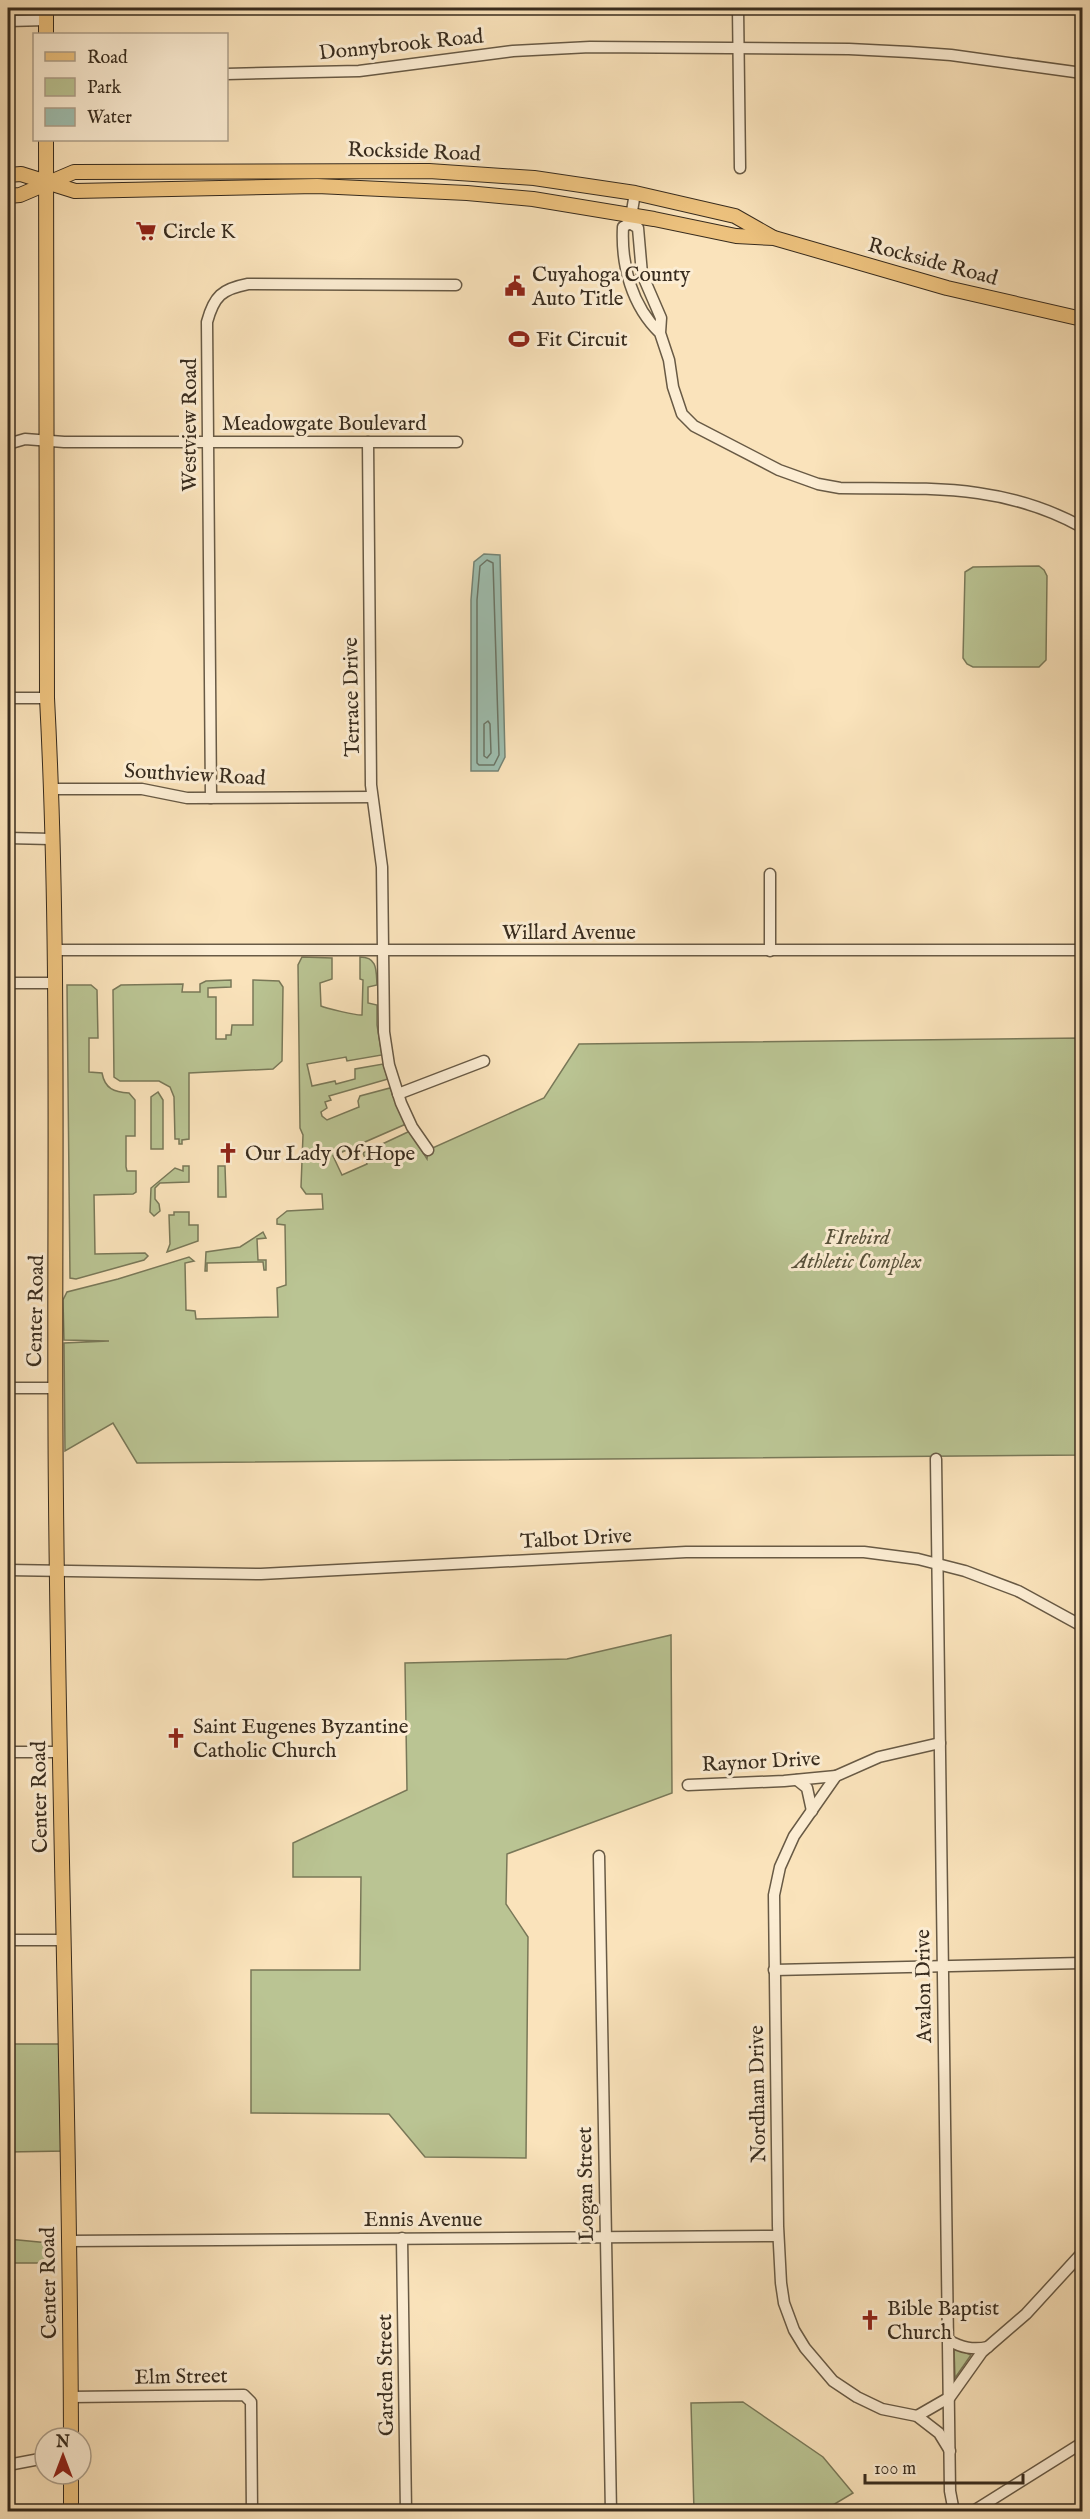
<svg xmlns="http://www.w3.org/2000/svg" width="1090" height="2519" font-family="'IM FELL English',serif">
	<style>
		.green { fill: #bac493; stroke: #797858; stroke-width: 1.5 }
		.water { fill: #9ebeaf; stroke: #758475; stroke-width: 1.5 }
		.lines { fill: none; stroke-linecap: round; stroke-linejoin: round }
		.shore { stroke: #6b7566; stroke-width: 1.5 }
		.minor-casing { stroke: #685a45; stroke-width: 13 }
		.major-casing { stroke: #382c1e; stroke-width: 16 }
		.minor { stroke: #fcedd3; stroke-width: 10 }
		.major { stroke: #edc27e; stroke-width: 14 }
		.labels { text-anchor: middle; stroke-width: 6; stroke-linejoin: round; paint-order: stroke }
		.street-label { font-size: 21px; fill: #382c1e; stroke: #fcedd3 }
		.poi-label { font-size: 21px; fill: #382c1e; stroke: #fcedd3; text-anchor: start }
		.park-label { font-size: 21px; font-style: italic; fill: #58523b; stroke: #fcedd3 }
	</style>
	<rect width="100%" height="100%" fill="#fae3bb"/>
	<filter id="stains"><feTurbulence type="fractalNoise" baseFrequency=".00333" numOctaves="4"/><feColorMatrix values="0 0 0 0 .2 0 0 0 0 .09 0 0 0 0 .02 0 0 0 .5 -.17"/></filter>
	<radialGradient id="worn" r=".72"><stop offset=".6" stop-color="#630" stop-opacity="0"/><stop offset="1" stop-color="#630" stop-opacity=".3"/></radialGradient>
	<!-- green -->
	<g class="green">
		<path d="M1039,566L1044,570L1047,576L1046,660L1039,667H973L967,664L963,658L965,572L973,567Z"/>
		<path d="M302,957L332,958V979L320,983L321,1006C325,1008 358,1016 362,1015L363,980L360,979V957C378,957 376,971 377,985L368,987V1003L377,1005V1025L382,1055L347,1061L346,1057L307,1064L312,1086L335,1081L336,1084L355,1079V1069L383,1064L388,1079L329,1096L331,1100L325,1102L327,1108L321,1112L322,1116L327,1120L359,1107L358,1101L360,1096L390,1088L406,1124L333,1156L342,1175L367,1164L363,1153L410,1131L427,1159L428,1150L544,1098L579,1044L1082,1038V1455L137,1463L113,1423L65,1451L64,1343L109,1341L64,1340L63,1300L67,1292L118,1279L189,1257L194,1261L185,1263L186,1310L195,1311L196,1319L278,1317L277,1288L286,1285L285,1225L277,1224V1219L287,1211L323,1209L322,1194H306L301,1187L303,1135L300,1128L298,965Z"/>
		<path d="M231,980V987L208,988V997H216V1039H226V1035H231L232,1025H253V980L279,981L283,987L282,1061L273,1069L189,1073V1139L182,1140V1144H179V1139H175L174,1097L170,1087L159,1081H120L114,1077L113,990L121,985L183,984L182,992H200V984L206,981Z"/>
		<path d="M67,985H91L97,990L98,1038H89V1072L102,1073C105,1089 114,1092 129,1093L135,1100V1136H126V1167L127,1171H136V1192L133,1194L94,1195L95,1254L145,1253L148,1256L144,1260L76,1279L70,1278Z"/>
		<path d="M158,1092L163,1100V1149H151V1097Z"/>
		<path d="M183,1166H189V1182L160,1183L155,1188V1199L159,1204L160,1211L154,1216L150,1212L151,1188L175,1168L183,1171Z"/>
		<path d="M218,1166H225L226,1197H218Z"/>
		<path d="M174,1212H189V1225H198V1241L167,1252L170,1244L169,1215H174Z"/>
		<path d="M263,1232L266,1238L257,1239L258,1260H266V1270H264L263,1262H259L207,1263V1271H205L206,1252L240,1247Z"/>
		<path d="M671,1635L672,1793L507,1854L506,1904L528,1937L526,2158L425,2157L389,2114L251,2113V1970H360L361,1877H293V1843L407,1790L405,1663L567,1659Z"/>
		<path d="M8,2044H64L66,2151L8,2152Z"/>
		<path d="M8,2239L49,2243L50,2263H8Z"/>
		<path d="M955,2348L971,2355L955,2378L954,2349Z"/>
		<path d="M743,2402L823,2457L853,2493L823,2511H694L691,2403Z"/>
	</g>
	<!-- water -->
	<path class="water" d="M484,554L500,555L505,757L498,771H471V600L474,562Z"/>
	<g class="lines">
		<!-- shore -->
		<g class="shore">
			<path d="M487,560L493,563L499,755L494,765H479L477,763V600L480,566Z"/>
			<path d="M488,721L490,724L491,753L487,758L484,756V724Z"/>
		</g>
		<!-- minor casing -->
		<g class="minor-casing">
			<g id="minor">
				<path d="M738,8L740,168"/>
				<path d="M8,21L46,20"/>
				<path d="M226,74L359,71L513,51L590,47L849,49L909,52L951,55L1082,73"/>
				<path d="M630,223L635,193"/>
				<path d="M660,333C632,306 621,266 623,227L630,223L638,228L642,274L661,318L660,333L669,360L673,387L682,414L694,426L779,470L818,484L840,488C928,489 1002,483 1082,527"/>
				<path d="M368,442L371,785L382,867L384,1032L389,1065L401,1103L412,1127L428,1150"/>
				<path d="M8,444L25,439L64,442H457"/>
				<path d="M8,698H47"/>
				<path d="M52,789H142L187,798L372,797"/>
				<path d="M211,798L207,322C214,296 222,289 248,284L456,285"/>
				<path d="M8,838L51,839"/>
				<path d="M55,950H1082"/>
				<path d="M770,951V874"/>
				<path d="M8,983H55"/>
				<path d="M398,1094L484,1061"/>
				<path d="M8,1388H55"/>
				<path d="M936,1459L950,2491L954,2512"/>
				<path d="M8,1570L261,1574L686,1552H864L918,1559L965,1571L1018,1591L1082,1626"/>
				<path d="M940,1743L879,1757L836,1776L794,1836L780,1867L774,1895L778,2226L781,2283L784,2303L794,2330L805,2348L833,2381L857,2397L882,2409L917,2416L939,2433L950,2451"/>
				<path d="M8,1752H59"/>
				<path d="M797,1780L807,1788L812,1811"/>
				<path d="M688,1785L784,1781L836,1776"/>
				<path d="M599,1856L611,2512"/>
				<path d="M8,1940H62"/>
				<path d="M774,1970L1082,1963"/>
				<path d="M402,2238L406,2512"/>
				<path d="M68,2241L778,2236"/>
				<path d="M948,2340C962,2348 973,2350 988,2347"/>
				<path d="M70,2397L244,2395L251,2402L252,2512"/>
				<path d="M917,2416L950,2397L982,2352L1026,2314L1082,2253"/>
				<path d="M8,2465L45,2458"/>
				<path d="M972,2512L1082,2443"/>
			</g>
		</g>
		<!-- major casing -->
		<g class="major-casing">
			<g id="major">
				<path d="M46,34V8"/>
				<path d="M46,140L47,698C61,966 53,1234 56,1502C59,1814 70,2126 71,2438"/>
				<path d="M8,175L21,174L75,191L317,186L467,193L533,199L654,219L736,236L774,238L947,288L1082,319"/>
				<path d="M8,196L20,195L74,172L429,171L534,178L635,193L735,216L772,237"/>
				<path d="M71,2474V2512"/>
			</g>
		</g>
		<!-- minor -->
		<use href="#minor" class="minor"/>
		<!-- major -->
		<use href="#major" class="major"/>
	</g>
	<!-- icons -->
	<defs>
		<g id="supermarket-bare" transform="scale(1.62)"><path d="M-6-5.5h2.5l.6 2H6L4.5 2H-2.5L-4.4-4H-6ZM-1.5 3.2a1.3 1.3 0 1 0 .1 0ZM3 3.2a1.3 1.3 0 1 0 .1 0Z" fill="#8f2418" stroke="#fcedd3" stroke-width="2.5" paint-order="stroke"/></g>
		<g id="civic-bare" transform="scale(1.62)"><path d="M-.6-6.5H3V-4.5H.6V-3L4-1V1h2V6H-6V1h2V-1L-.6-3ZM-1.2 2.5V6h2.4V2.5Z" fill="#8f2418" stroke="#fcedd3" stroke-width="2.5" paint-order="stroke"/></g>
		<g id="stadium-bare" transform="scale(1.62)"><path d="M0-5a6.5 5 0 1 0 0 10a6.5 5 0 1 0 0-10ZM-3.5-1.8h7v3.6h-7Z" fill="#8f2418" stroke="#fcedd3" stroke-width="2.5" paint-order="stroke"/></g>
		<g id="church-bare" transform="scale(1.62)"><path d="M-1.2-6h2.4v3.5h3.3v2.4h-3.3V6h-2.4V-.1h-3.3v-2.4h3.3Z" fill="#8f2418" stroke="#fcedd3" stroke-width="2.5" paint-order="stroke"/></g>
	</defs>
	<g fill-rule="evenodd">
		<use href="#supermarket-bare" x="146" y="231"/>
		<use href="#civic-bare" x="515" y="286"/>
		<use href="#stadium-bare" x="519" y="339"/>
		<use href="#church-bare" x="228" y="1153"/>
		<use href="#church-bare" x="176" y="1738"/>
		<use href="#church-bare" x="870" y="2320"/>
	</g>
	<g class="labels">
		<!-- street labels -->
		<g class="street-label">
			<text transform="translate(401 44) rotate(-6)" y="7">Donnybrook Road</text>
			<text transform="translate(414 151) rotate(2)" y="7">Rockside Road</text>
			<text transform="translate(933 261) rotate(15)" y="7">Rockside Road</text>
			<text x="324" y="430">Meadowgate Boulevard</text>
			<text transform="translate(189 425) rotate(-90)" y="7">Westview Road</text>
			<text transform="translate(351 697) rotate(-91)" y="7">Terrace Drive</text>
			<text transform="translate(195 774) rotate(3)" y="7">Southview Road</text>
			<text x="569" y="939">Willard Avenue</text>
			<text transform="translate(35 1311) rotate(-89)" y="7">Center Road</text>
			<text transform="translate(576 1538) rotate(-3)" y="7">Talbot Drive</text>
			<text transform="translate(761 1761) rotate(-3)" y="7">Raynor Drive</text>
			<text transform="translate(39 1797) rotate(-91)" y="7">Center Road</text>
			<text transform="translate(923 1986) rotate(-91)" y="7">Avalon Drive</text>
			<text transform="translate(757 2094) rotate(-91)" y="7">Nordham Drive</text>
			<text transform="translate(585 2184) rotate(-91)" y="7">Logan Street</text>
			<text x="423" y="2226">Ennis Avenue</text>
			<text transform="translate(48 2283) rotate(-91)" y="7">Center Road</text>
			<text transform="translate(385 2375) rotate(-91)" y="7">Garden Street</text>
			<text transform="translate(181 2376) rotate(-1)" y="7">Elm Street</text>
		</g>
		<!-- poi labels -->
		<g class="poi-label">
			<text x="163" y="238">Circle K</text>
			<text x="532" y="281">Cuyahoga County<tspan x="532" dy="24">Auto Title</tspan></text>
			<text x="536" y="346">Fit Circuit</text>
			<text x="245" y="1160">Our Lady Of Hope</text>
			<text x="193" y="1733">Saint Eugenes Byzantine<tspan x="193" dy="24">Catholic Church</tspan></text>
			<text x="887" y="2315">Bible Baptist<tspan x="887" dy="24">Church</tspan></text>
		</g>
		<!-- park labels -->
		<g class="park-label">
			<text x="857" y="1244">FIrebird<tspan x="857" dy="24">Athletic Complex</tspan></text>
		</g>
	</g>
	<!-- margin -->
	<rect width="1090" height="2519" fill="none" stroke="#fae3bb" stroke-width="30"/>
	<rect x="9" y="9" width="1072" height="2501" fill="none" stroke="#382c1e" stroke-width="3"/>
	<rect x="15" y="15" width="1060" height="2489" fill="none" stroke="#382c1e" stroke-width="1.5"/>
	<!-- legend -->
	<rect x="33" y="33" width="195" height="108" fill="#fcedd3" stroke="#aea08b" stroke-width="1.5"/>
	<rect x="45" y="52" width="30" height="9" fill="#edc27e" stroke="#aea08b" stroke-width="1.5"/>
	<text x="87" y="63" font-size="18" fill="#382c1e">Road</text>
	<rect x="45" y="78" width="30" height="18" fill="#bac493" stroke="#aea08b" stroke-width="1.5"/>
	<text x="87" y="93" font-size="18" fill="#382c1e">Park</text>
	<rect x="45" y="108" width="30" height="18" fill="#9ebeaf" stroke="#aea08b" stroke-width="1.5"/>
	<text x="87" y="123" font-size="18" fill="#382c1e">Water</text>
	<!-- north arrow -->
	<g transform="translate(63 2456)"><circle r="28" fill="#fcedd3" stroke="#aea08b" stroke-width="1.5"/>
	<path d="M0-4.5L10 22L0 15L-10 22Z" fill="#8f2418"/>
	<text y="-9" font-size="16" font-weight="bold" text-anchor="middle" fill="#382c1e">N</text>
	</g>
	<!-- scale -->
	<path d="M865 2474v9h158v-9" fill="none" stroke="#382c1e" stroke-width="3"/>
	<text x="874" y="2474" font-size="18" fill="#382c1e" stroke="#fcedd3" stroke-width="4.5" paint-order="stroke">100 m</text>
	<rect width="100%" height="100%" filter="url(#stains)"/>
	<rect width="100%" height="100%" fill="url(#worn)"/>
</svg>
